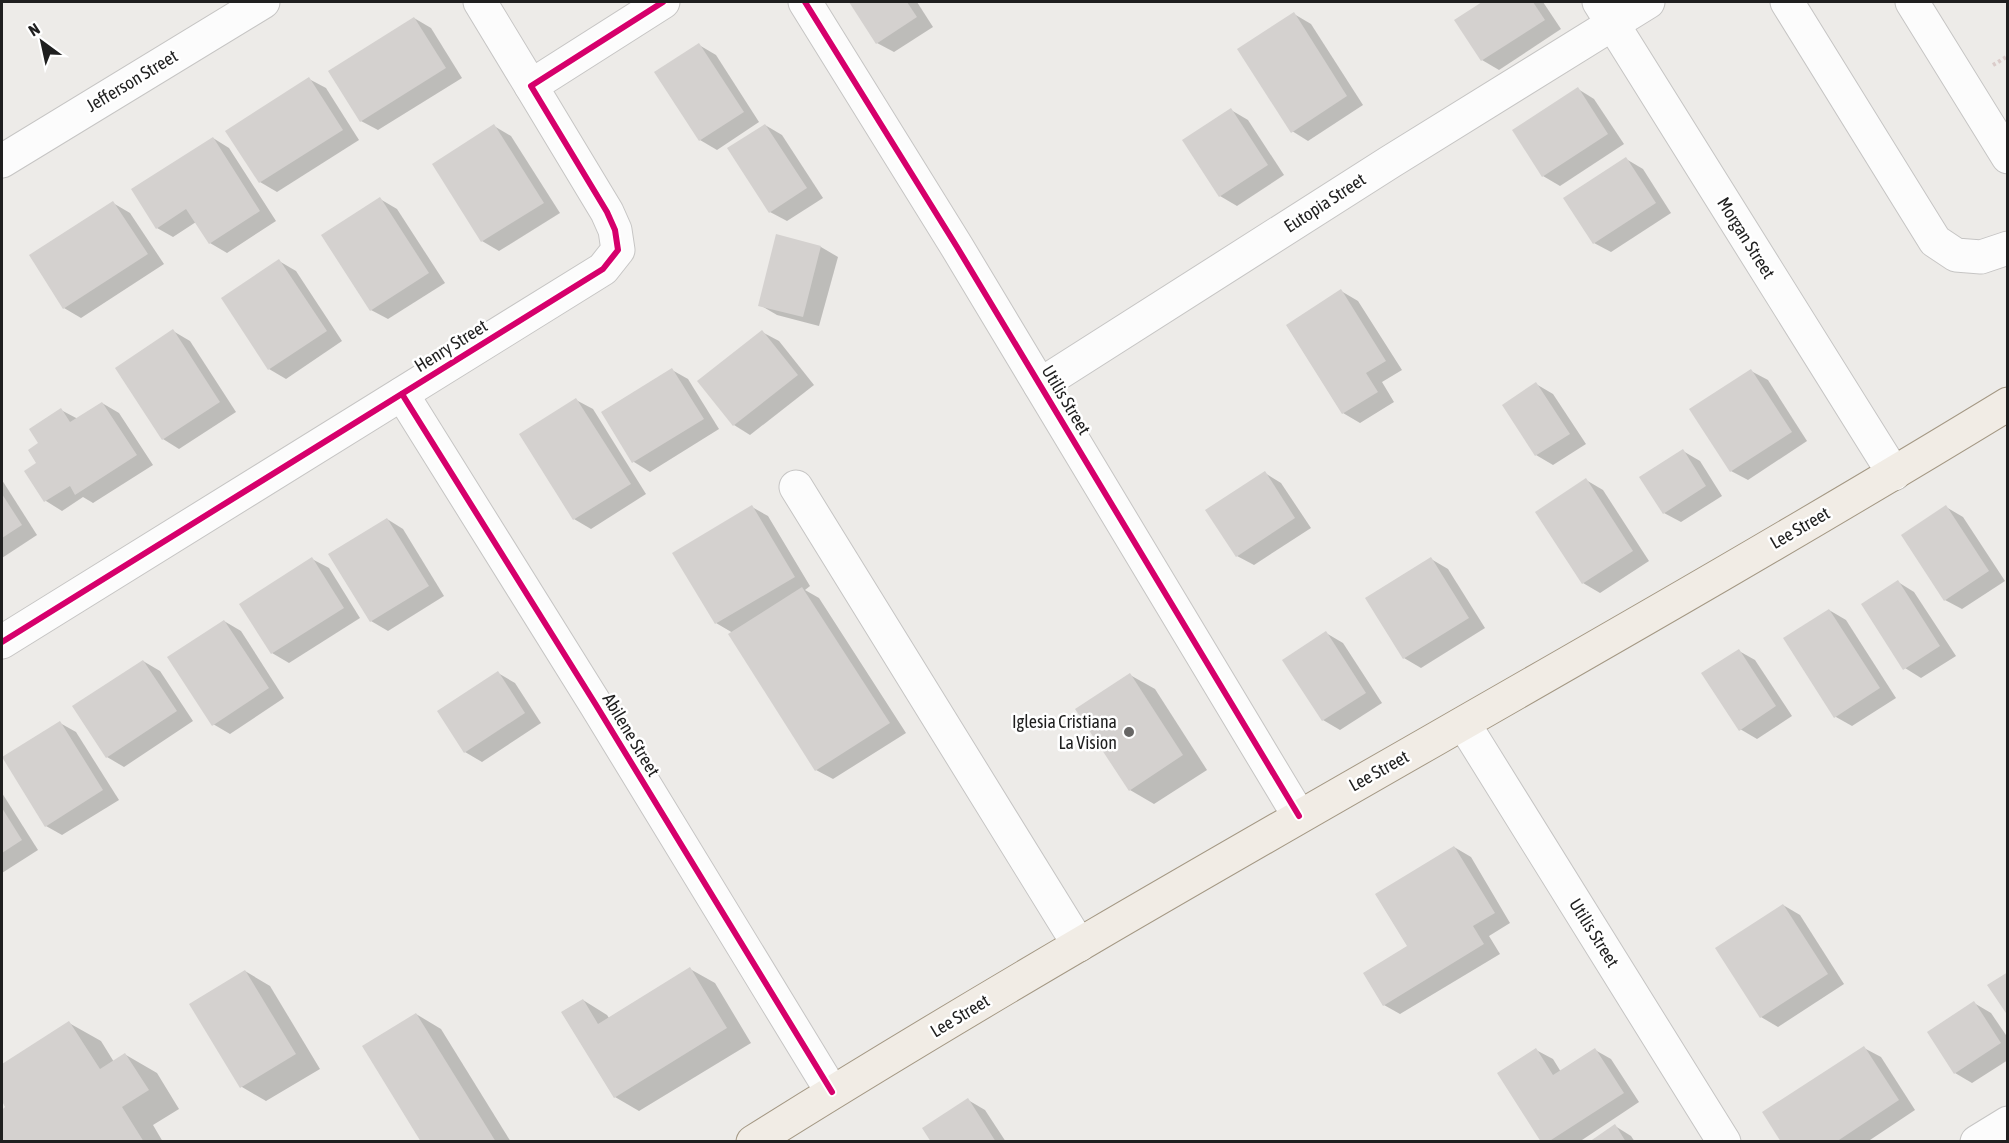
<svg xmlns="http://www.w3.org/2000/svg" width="2009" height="1143" font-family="'Asap Condensed',sans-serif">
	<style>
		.shadow { fill: #0003 }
		.building { fill: #d4d1cf }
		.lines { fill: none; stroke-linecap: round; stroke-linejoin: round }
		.minor-casing { stroke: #c6c5c4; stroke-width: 35 }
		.major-casing { stroke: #a49884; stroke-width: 35 }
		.path { stroke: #dbccca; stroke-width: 4; stroke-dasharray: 3 3; stroke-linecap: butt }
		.minor { stroke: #fcfcfc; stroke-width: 33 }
		.major { stroke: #f1ece5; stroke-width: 33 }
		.cycleway-casing { stroke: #fff; stroke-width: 10 }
		.cycleway { stroke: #d6006c; stroke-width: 6 }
		.poi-dot { fill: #676665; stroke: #fff; stroke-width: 2 }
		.labels { text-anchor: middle; stroke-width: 5; stroke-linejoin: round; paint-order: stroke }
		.street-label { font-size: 18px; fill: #1f1f1f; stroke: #fff }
		.poi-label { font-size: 18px; fill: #1f1f1f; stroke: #fff; text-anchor: end }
	</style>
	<rect width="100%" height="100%" fill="#edebe8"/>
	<!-- shadow -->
	<g class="shadow">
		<path d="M850,2H917L933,27L894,52L877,43Z"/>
		<path d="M1485,2H1543L1561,29L1499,70L1482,60L1456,20Z"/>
		<path d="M1294,14L1311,24L1363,105L1308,141L1292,131Z"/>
		<path d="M414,18L431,28L462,78L378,130L361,121Z"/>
		<path d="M699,45L716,55L759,122L717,150L700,140Z"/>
		<path d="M309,79L326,88L359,140L277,192L260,182L227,131Z"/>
		<path d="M1578,89L1594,99L1624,144L1560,186L1543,176Z"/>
		<path d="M1231,110L1248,120L1284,175L1237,206L1220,196Z"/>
		<path d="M765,125L782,135L823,198L787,221L770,212Z"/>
		<path d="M494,126L511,136L560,213L499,251L482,241L434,164Z"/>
		<path d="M213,138L229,148L276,221L227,253L210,243L196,222L173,237L157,228Z"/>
		<path d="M1626,159L1643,169L1671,213L1611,252L1594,243Z"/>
		<path d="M380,199L397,209L445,283L388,319L371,310Z"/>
		<path d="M113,203L130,213L164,264L81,318L64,308Z"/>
		<path d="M778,236L821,247L838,257L819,326L777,315L760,305Z"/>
		<path d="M279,261L296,271L342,341L286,379L269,369Z"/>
		<path d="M1341,291L1358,301L1402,370L1382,382L1394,402L1360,423L1343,413L1288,325Z"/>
		<path d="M173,331L190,341L236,412L179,449L163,439Z"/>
		<path d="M762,332L779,341L814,385L750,435L734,425Z"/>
		<path d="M672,370L688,379L719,429L650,472L634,462L603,412Z"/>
		<path d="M1751,371L1768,380L1807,441L1748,480L1731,471Z"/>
		<path d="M1536,384L1553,394L1586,444L1553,465L1536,455Z"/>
		<path d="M576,400L593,409L646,494L591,529L574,519Z"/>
		<path d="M102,403L119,413L153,465L93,503L83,497L62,511L46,501L40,443L61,410L78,419Z"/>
		<path d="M1683,451L1700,461L1722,496L1681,522L1664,513Z"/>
		<path d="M1265,473L1281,483L1311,528L1254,565L1237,556Z"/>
		<path d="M2,480L37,535L2,558Z"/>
		<path d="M1586,480L1603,490L1649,561L1600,593L1583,583Z"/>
		<path d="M752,507L768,516L810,586L805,590L819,598L906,733L833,779L816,770L733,633L716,623Z"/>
		<path d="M1946,507L1963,517L2005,581L1962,609L1945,600Z"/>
		<path d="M387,519L403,529L444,596L388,631L371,621Z"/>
		<path d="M312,559L329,568L360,618L289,663L272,653Z"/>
		<path d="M1431,559L1448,569L1485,628L1421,668L1404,658Z"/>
		<path d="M1898,582L1914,592L1956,656L1921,678L1905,668Z"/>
		<path d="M1829,610L1846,620L1896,698L1852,726L1836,717Z"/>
		<path d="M224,621L241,631L284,698L230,734L213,724Z"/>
		<path d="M1326,633L1343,643L1382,703L1340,730L1323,720Z"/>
		<path d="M1739,651L1755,660L1792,716L1757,739L1740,729Z"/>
		<path d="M143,661L160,671L193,721L124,767L107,757L74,707Z"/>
		<path d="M498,673L515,683L541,723L482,762L465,752Z"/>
		<path d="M1130,675L1155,689L1207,770L1154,804L1130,790Z"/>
		<path d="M60,723L76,732L119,800L62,835L46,826Z"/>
		<path d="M2,793L38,850L2,873Z"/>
		<path d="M1454,847L1471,857L1510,923L1489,936L1500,954L1400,1014L1384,1005Z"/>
		<path d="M1783,905L1800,915L1844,984L1778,1027L1761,1017Z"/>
		<path d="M690,969L715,983L751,1043L639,1111L615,1097L583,1000L607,1015L609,1018Z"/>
		<path d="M245,971L270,986L320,1069L266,1101L242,1087L191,1004Z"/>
		<path d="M1974,1003L1991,1013L2008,1038V1060L1972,1083L1955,1073Z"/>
		<path d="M416,1014L441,1029L511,1142H422Z"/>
		<path d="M69,1023L101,1041L114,1062L126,1055L157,1073L179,1109L153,1125L163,1142H2V1112L8,1108L2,1099V1066Z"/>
		<path d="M1864,1048L1881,1057L1915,1110L1867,1142H1783Z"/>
		<path d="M1536,1050L1553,1059L1561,1072L1595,1050L1611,1059L1639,1102L1579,1142H1543Z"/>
		<path d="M968,1100L985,1110L1006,1142H933Z"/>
		<path d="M1615,1126L1631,1136L1635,1142H1591Z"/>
	</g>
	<!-- building -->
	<g class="building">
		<path d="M849,2H907L917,17L876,44Z"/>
		<path d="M1482,2H1533L1545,20L1481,61L1454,20Z"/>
		<path d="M1294,12L1347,96L1291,133L1237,49Z"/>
		<path d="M414,17L446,68L360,122L328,71Z"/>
		<path d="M699,43L744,112L699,141L654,72Z"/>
		<path d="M309,77L343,130L259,183L225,131Z"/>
		<path d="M1578,87L1608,134L1542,177L1512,130Z"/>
		<path d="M1231,108L1268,165L1219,197L1182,140Z"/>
		<path d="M494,124L544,203L481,242L432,164Z"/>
		<path d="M765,124L807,188L769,213L727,148Z"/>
		<path d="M213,137L260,211L209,244L186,209L156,229L131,189Z"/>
		<path d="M1626,157L1656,203L1593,244L1563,198Z"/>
		<path d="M380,197L429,273L370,311L321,235Z"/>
		<path d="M113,201L148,254L63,309L29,255Z"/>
		<path d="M776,234L821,246L803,317L758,306Z"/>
		<path d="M279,259L327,331L268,370L221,298Z"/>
		<path d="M1341,289L1386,361L1366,373L1378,392L1342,414L1286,325Z"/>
		<path d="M173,329L220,402L162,440L115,368Z"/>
		<path d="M762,330L798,375L733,426L697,381Z"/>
		<path d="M672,368L704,419L632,463L601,412Z"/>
		<path d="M1751,369L1792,432L1730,472L1689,409Z"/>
		<path d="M1536,382L1570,434L1535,456L1502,405Z"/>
		<path d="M576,398L631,484L573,520L519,434Z"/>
		<path d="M102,402L137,455L75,495L70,486L44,502L24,471L36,463L28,450L38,443L29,429L61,408L70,422Z"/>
		<path d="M1683,449L1706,486L1663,514L1639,477Z"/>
		<path d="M1265,471L1295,518L1236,557L1205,510Z"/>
		<path d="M1586,478L1633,551L1582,584L1535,512Z"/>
		<path d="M2,494L22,525L2,538Z"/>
		<path d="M752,505L795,577L715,624L672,553Z"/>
		<path d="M1946,505L1989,571L1944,601L1901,535Z"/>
		<path d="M387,518L429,586L370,622L328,554Z"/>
		<path d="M312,557L344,608L271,654L239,604Z"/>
		<path d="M1431,557L1469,618L1403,659L1365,598Z"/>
		<path d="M1898,580L1940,646L1903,670L1861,604Z"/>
		<path d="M802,587L890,723L815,771L728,634Z"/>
		<path d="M1829,609L1880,688L1834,718L1783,638Z"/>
		<path d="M224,620L269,688L212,726L167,657Z"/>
		<path d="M1326,631L1366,693L1322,721L1282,660Z"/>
		<path d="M1739,649L1776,706L1739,731L1701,673Z"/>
		<path d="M143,660L177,711L106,758L72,706Z"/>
		<path d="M498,671L525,713L464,753L437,711Z"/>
		<path d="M1130,673L1183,755L1129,791L1075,709Z"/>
		<path d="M60,721L103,790L45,827L2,757Z"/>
		<path d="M2,808L22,840L2,853Z"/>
		<path d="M1454,846L1495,913L1473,926L1484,944L1383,1006L1363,973L1407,946L1375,894Z"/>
		<path d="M1783,904L1828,974L1760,1018L1715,948Z"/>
		<path d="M690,967L727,1028L614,1098L561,1012L583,999L598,1024Z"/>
		<path d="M245,970L296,1054L240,1088L189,1004Z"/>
		<path d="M2008,972V1016L1987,985Z"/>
		<path d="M1974,1001L2001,1043L1954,1074L1927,1032Z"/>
		<path d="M416,1013L496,1142H421L362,1046Z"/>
		<path d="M69,1021L100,1069L125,1053L149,1090L122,1107L144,1142H2V1110L5,1107L2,1101V1064Z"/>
		<path d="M1864,1046L1899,1100L1836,1142H1781L1762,1112Z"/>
		<path d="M1536,1048L1553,1075L1595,1048L1624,1093L1548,1142H1541L1497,1073Z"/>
		<path d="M968,1098L996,1142H931L922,1128Z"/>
		<path d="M1615,1124L1626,1142H1589Z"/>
	</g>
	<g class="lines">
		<!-- minor casing -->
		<g class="minor-casing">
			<g id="minor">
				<path d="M480,2L531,86"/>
				<path d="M805,2L957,247L1299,816"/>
				<path d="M1599,2L1894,474"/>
				<path d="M1787,2L1935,241L1956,255L1981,257L2008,248"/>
				<path d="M1912,2L2008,157"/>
				<path d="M2,161L263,2"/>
				<path d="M1040,385L1390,162L1648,2"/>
				<path d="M402,394L596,705L832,1092"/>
				<path d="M796,487L1079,945"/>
				<path d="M2,642L603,269L618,250L615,230L607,212L531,86L663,2"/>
				<path d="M1464,724L1724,1142"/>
				<path d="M1977,1142L2008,1123"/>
			</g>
		</g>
		<!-- major casing -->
		<g class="major-casing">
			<path id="major" d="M753,1142C1164,884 1594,657 2008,404"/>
		</g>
		<!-- path -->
		<path class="path" d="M1993,65L2008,56"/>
		<!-- minor -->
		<use href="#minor" class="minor"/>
		<!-- major -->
		<use href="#major" class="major"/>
		<!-- cycleway casing -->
		<g class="cycleway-casing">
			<g id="cycleway">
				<path d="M805,2L957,247L1299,816"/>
				<path d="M402,394L596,705L832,1092"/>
				<path d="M2,642L603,269L618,250L615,230L607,212L531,86L663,2"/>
			</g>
		</g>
		<!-- cycleway -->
		<use href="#cycleway" class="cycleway"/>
	</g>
	<!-- markers -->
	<circle class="poi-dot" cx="1129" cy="732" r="6"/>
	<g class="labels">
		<!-- street labels -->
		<g class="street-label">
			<text transform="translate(132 81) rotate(-31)" y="6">Jefferson Street</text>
			<text transform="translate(1325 203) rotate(-33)" y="6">Eutopia Street</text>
			<text transform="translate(1746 238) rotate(58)" y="6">Morgan Street</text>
			<text transform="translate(451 346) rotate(-32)" y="6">Henry Street</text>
			<text transform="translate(1066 400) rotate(59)" y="6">Utilis Street</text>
			<text transform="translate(1800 528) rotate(-30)" y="6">Lee Street</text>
			<text transform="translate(631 735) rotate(59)" y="6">Abilene Street</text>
			<text transform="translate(1379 771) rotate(-29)" y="6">Lee Street</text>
			<text transform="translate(1594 933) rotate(58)" y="6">Utilis Street</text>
			<text transform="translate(960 1016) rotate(-31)" y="6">Lee Street</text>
		</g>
		<!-- poi labels -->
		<g class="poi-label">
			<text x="1117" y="728">Iglesia Cristiana<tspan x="1117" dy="21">La Vision</tspan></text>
		</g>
	</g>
	<!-- border -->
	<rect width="2009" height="1143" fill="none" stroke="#1f1f1f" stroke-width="6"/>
	<!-- north arrow -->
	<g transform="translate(42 42) rotate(327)" stroke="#ffffff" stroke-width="4.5" paint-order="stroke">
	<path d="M0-4.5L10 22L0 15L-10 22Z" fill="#1f1f1f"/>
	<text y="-9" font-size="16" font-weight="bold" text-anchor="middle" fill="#1f1f1f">N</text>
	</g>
</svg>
